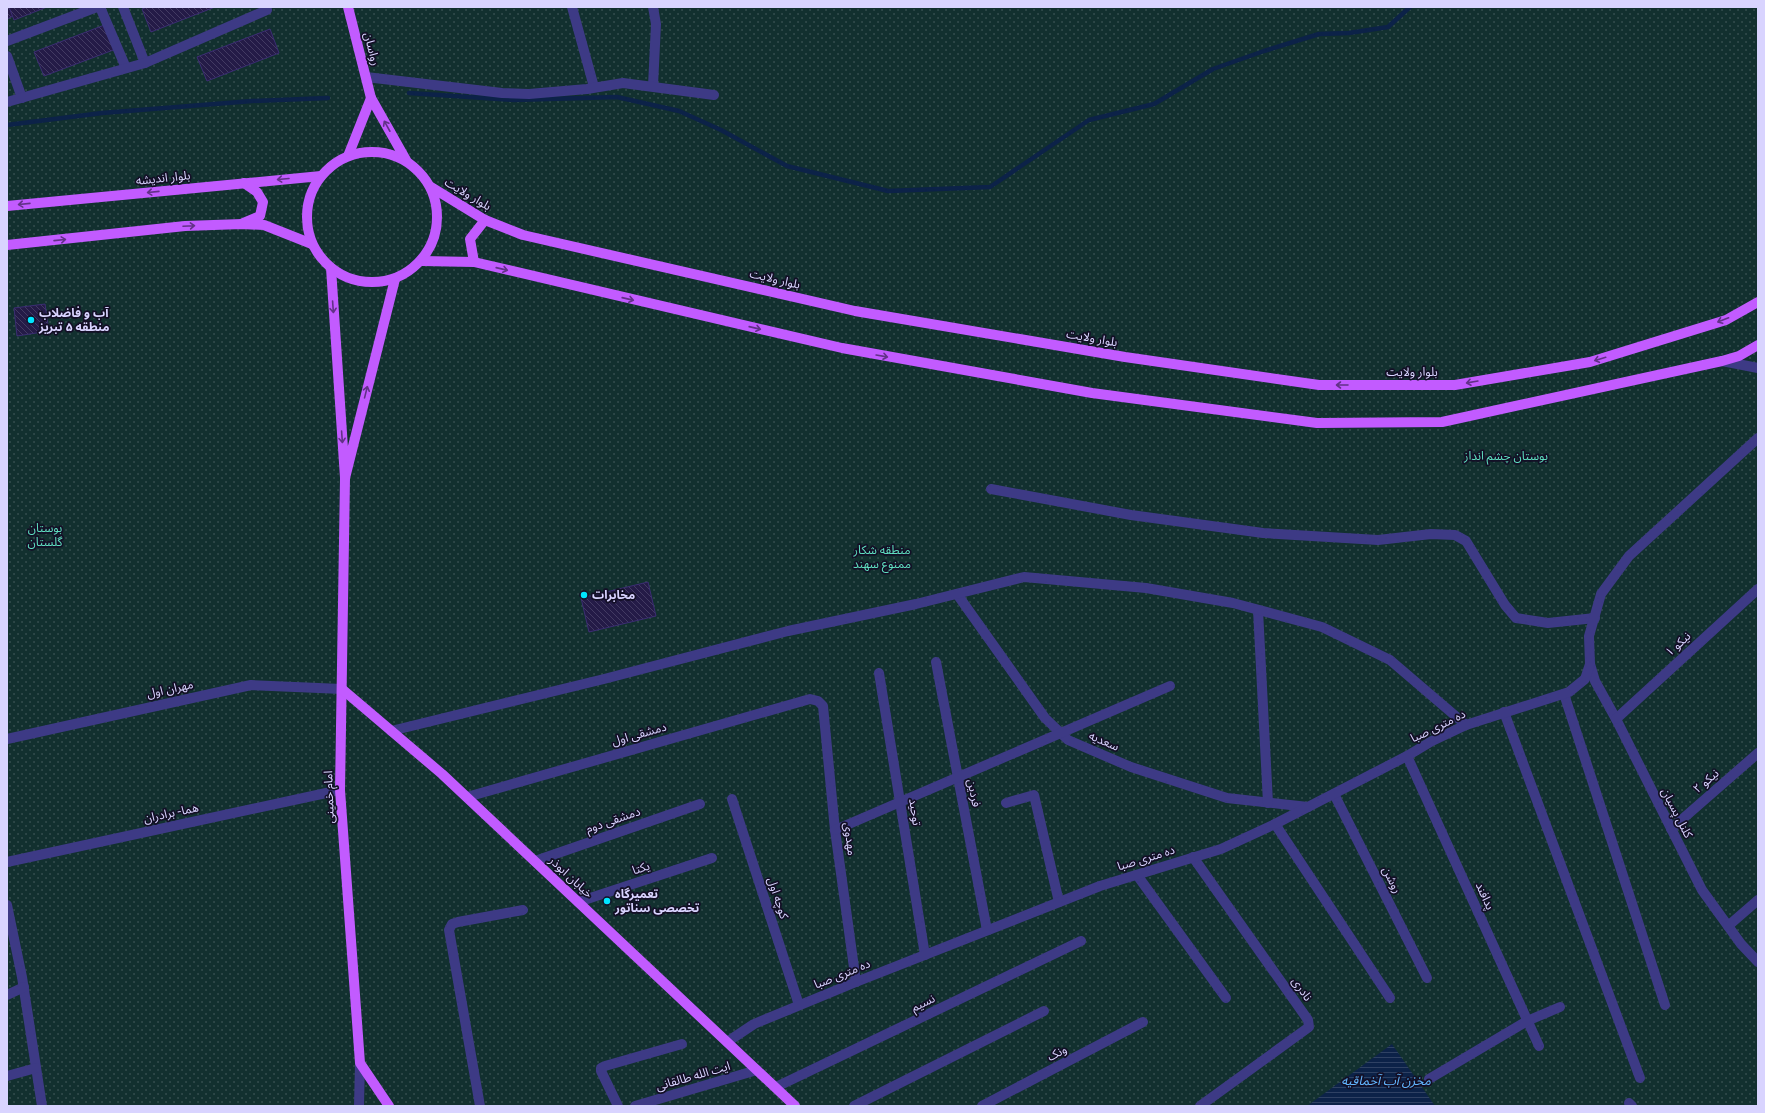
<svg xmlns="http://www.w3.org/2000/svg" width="1765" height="1113" font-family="Karla,'Noto Sans Arabic',sans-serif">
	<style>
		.park { fill: url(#park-dots) }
		.water { fill: url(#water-rules) }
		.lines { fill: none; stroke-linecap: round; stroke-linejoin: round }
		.stream { stroke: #0c2248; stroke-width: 4.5 }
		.building { fill: url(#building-back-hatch); stroke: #3b2d73 }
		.minor { stroke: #3d3a85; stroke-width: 10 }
		.major { stroke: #c25bff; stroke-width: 10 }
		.oneway { stroke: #623188 }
		.poi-dot { fill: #00e5ff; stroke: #130f26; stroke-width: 1.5 }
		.labels { text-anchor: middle; stroke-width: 3.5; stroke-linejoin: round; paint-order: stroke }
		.street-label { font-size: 12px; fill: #d9d4ff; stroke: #130f26 }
		.poi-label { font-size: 12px; font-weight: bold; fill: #d9d4ff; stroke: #130f26; text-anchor: start }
		.park-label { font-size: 12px; fill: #5fe0c0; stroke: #130f26 }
		.water-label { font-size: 13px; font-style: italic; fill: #62b6ff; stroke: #130f26 }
	</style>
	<defs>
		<pattern id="park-dots" width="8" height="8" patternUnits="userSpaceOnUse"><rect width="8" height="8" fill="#12302f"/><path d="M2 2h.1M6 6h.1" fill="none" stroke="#344d4e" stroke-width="1.8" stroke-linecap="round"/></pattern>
		<pattern id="water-rules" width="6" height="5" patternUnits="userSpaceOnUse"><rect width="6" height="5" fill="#0c2248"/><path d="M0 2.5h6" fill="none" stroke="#2f4163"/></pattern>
		<pattern id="building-back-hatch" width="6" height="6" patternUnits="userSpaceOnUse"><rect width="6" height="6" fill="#241b47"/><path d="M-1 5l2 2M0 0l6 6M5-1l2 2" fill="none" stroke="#433b63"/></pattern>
	</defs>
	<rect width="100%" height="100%" fill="#130f26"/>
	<!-- park -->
	<rect class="park" x="7" y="7" width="1751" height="1099"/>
	<!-- water -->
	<path class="water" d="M1392,1044L1435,1106H1307Z"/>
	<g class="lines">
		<!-- stream -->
		<g class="stream">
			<path d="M409,93L514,100L617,97L679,111L721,130L787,166L888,191L990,187L1089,120L1154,104L1213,69L1264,51L1319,34L1349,33L1388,27L1410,7"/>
			<path d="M7,125L102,113L252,101L328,98"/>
		</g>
	</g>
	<!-- building -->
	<g class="building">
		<path d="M7,7H9L13,16L7,19Z"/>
		<path d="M9,7H47L14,20Z"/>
		<path d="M147,7H215L151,32L142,9Z"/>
		<path d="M107,24L116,49L44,76L34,52Z"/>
		<path d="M270,29L279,53L207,81L197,57Z"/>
		<path d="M45,304L49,331L17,336L14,308Z"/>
		<path d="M648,582L656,616L589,632L581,598Z"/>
	</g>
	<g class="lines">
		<!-- minor -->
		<g class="minor">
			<path d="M100,7L126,68"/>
			<path d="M123,7L145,63"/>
			<path d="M572,7L594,87"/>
			<path d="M653,7L656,24L653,86"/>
			<path d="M7,41L97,7"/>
			<path d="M7,56L22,98"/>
			<path d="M366,77L502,93L529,94L587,89L623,83L714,95"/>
			<path d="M7,102L145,63L267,10"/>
			<path d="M1722,361L1758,368"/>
			<path d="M991,489L1131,515L1263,533L1378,540L1431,534L1455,535L1466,541L1505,605L1516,618L1548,623L1595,618"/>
			<path d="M957,594L1045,718L1068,740L1131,767L1227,798L1308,807"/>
			<path d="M1258,610L1268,803"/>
			<path d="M936,662L987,930"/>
			<path d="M1590,664L1595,681L1616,719L1702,890L1741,944L1758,962"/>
			<path d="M879,673L925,955"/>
			<path d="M1564,694L1665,1005"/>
			<path d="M1504,712L1640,1078"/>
			<path d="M1616,719L1758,589"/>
			<path d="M391,731L604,679L788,631L916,604L1024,577L1146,588L1233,603L1322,627L1390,660L1466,725"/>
			<path d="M7,739L251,685L342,689"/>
			<path d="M1407,756L1539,1046"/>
			<path d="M1334,794L1427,978"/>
			<path d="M467,797L810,699L818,701L823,706L835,830L856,982"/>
			<path d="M732,799L799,1005"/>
			<path d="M1006,803L1034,795L1059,902"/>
			<path d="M1275,824L1390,998"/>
			<path d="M1671,829L1758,753"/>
			<path d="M835,830L1170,686"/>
			<path d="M1193,857L1308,1020L1309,1027L1200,1106"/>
			<path d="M535,861L700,804"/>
			<path d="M7,862L340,790"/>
			<path d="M1137,875L1226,998"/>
			<path d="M578,902L712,858"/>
			<path d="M7,905L22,977L42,1106"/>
			<path d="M1728,926L1758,900"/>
			<path d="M7,995L24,987"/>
			<path d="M727,1042L754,1024L856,982L1100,886L1221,849L1275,824L1407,756L1432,741L1466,725L1569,692L1585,679L1590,664L1589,636L1601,594L1629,556L1758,438"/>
			<path d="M7,1076L36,1068"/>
			<path d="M1429,1079L1527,1021L1560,1007"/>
			<path d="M776,1087L1081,941"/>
			<path d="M1629,1103L1632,1106"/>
			<path d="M359,1106L360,1063"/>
			<path d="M480,1106L449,930L452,924L458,922L523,910"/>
			<path d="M618,1106L601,1071V1068L605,1066L682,1044"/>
			<path d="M635,1106L757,1070"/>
			<path d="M854,1106L1044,1011"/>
			<path d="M982,1106L1143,1022"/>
		</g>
		<!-- major -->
		<g class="major">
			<path d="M348,7L371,98"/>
			<circle cx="372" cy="217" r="65"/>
			<path d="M348,156L371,98L406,160"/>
			<path d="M431,187L485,220L523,235L855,311L1125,357L1319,385H1455L1590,362L1726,320L1758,302"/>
			<path d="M7,206L321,176"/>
			<path d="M243,223L260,216L263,202L257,192L244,183"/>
			<path d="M7,245L185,226L242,224L264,225L312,244"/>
			<path d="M422,261L474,262L842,348L1092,393L1317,423L1442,422L1722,361L1739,356L1758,345"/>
			<path d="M474,262L470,239L485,220"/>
			<path d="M331,268L345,478L395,279"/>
			<path d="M345,478L340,790L360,1063L389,1106"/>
			<path d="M342,689L442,774L795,1106"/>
		</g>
	</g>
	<!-- one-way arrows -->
	<defs><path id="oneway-shaft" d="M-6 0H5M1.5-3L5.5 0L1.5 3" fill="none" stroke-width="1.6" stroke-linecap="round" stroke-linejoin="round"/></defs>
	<g class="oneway">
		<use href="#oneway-shaft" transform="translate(387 126) rotate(-119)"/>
		<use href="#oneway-shaft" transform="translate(283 179) rotate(175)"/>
		<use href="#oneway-shaft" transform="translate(153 192) rotate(174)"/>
		<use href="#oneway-shaft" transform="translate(24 204) rotate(174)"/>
		<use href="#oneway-shaft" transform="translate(189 226) rotate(-3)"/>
		<use href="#oneway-shaft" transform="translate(60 240) rotate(-6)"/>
		<use href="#oneway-shaft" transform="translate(502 269) rotate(13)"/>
		<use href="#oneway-shaft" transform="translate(628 299) rotate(13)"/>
		<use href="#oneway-shaft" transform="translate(333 307) rotate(86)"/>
		<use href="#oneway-shaft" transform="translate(1723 320) rotate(159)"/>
		<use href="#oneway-shaft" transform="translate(755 328) rotate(13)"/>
		<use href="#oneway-shaft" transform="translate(882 356) rotate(10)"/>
		<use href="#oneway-shaft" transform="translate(1600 359) rotate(163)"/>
		<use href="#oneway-shaft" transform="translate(1472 382) rotate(170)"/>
		<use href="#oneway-shaft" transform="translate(1342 385) rotate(-180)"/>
		<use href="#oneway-shaft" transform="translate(366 392) rotate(-76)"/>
		<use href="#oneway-shaft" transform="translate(342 437) rotate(86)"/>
	</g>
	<!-- markers -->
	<g class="poi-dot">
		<circle cx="31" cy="320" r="4"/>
		<circle cx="584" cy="595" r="4"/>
		<circle cx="607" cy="901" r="4"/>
	</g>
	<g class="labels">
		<!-- street labels -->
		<g class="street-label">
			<text transform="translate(372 49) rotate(76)" y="4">رواسان</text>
			<text transform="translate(163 178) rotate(-6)" y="4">بلوار اندیشه</text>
			<text transform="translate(468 194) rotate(31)" y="4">بلوار ولایت</text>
			<text transform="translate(775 279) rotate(13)" y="4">بلوار ولایت</text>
			<text transform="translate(1092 338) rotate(10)" y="4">بلوار ولایت</text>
			<text x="1412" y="376">بلوار ولایت</text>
			<text transform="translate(1678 644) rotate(-42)" y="4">نیکو ۱</text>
			<text transform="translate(170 689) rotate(-12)" y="4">مهران اول</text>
			<text transform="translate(1438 726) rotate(-26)" y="4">ده متری صبا</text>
			<text transform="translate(639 734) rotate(-16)" y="4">دمشقی اول</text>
			<text transform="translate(1104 741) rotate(23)" y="4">سعدیه</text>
			<text transform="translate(1706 781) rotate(-41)" y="4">نیکو ۲</text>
			<text transform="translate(974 793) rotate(79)" y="4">فردین</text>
			<text transform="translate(329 797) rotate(-92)" y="4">امام خمینی</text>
			<text transform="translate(915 812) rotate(81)" y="4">توحید</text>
			<text transform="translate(171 813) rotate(-12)" y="4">هما- برادران</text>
			<text transform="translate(1677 813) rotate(63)" y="4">کلنل پسیان</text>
			<text transform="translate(613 820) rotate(-19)" y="4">دمشقی دوم</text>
			<text transform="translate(850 839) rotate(83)" y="4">مهدوی</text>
			<text transform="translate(1146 858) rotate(-17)" y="4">ده متری صبا</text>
			<text transform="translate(641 868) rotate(-18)" y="4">یکتا</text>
			<text transform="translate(571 877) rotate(43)" y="4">خیابان ابوذر</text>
			<text transform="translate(1392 880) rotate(63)" y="4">روشن</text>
			<text transform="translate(1485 896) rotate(66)" y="4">پدافند</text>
			<text transform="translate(778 898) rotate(72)" y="4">کوچه اول</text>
			<text transform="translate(842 974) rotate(-22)" y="4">ده متری صبا</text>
			<text transform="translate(1302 989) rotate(55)" y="4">نادری</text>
			<text transform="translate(923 1003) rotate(-26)" y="4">نسیم</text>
			<text transform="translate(1057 1053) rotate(-28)" y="4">ونک</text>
			<text transform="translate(693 1076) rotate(-16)" y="4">ایت الله طالقانی</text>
		</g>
		<!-- poi labels -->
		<g class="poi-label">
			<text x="39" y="317">آب و فاضلاب<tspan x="39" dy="14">منطقه ۵ تبریز</tspan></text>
			<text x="592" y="599">مخابرات</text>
			<text x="615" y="898">تعمیرگاه<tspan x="615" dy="14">تخصصی سناتور</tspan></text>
		</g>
		<!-- park labels -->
		<g class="park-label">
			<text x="1506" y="460">بوستان چشم انداز</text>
			<text x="45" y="532">بوستان<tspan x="45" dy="14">گلستان</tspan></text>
			<text x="882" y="554">منطقه شکار<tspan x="882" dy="14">ممنوع سهند</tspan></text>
		</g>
		<!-- water labels -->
		<g class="water-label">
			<text x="1386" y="1085">مخزن آب آخماقیه</text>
		</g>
	</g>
	<!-- border -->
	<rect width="1765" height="1113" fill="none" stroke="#d9d4ff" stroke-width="16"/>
</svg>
